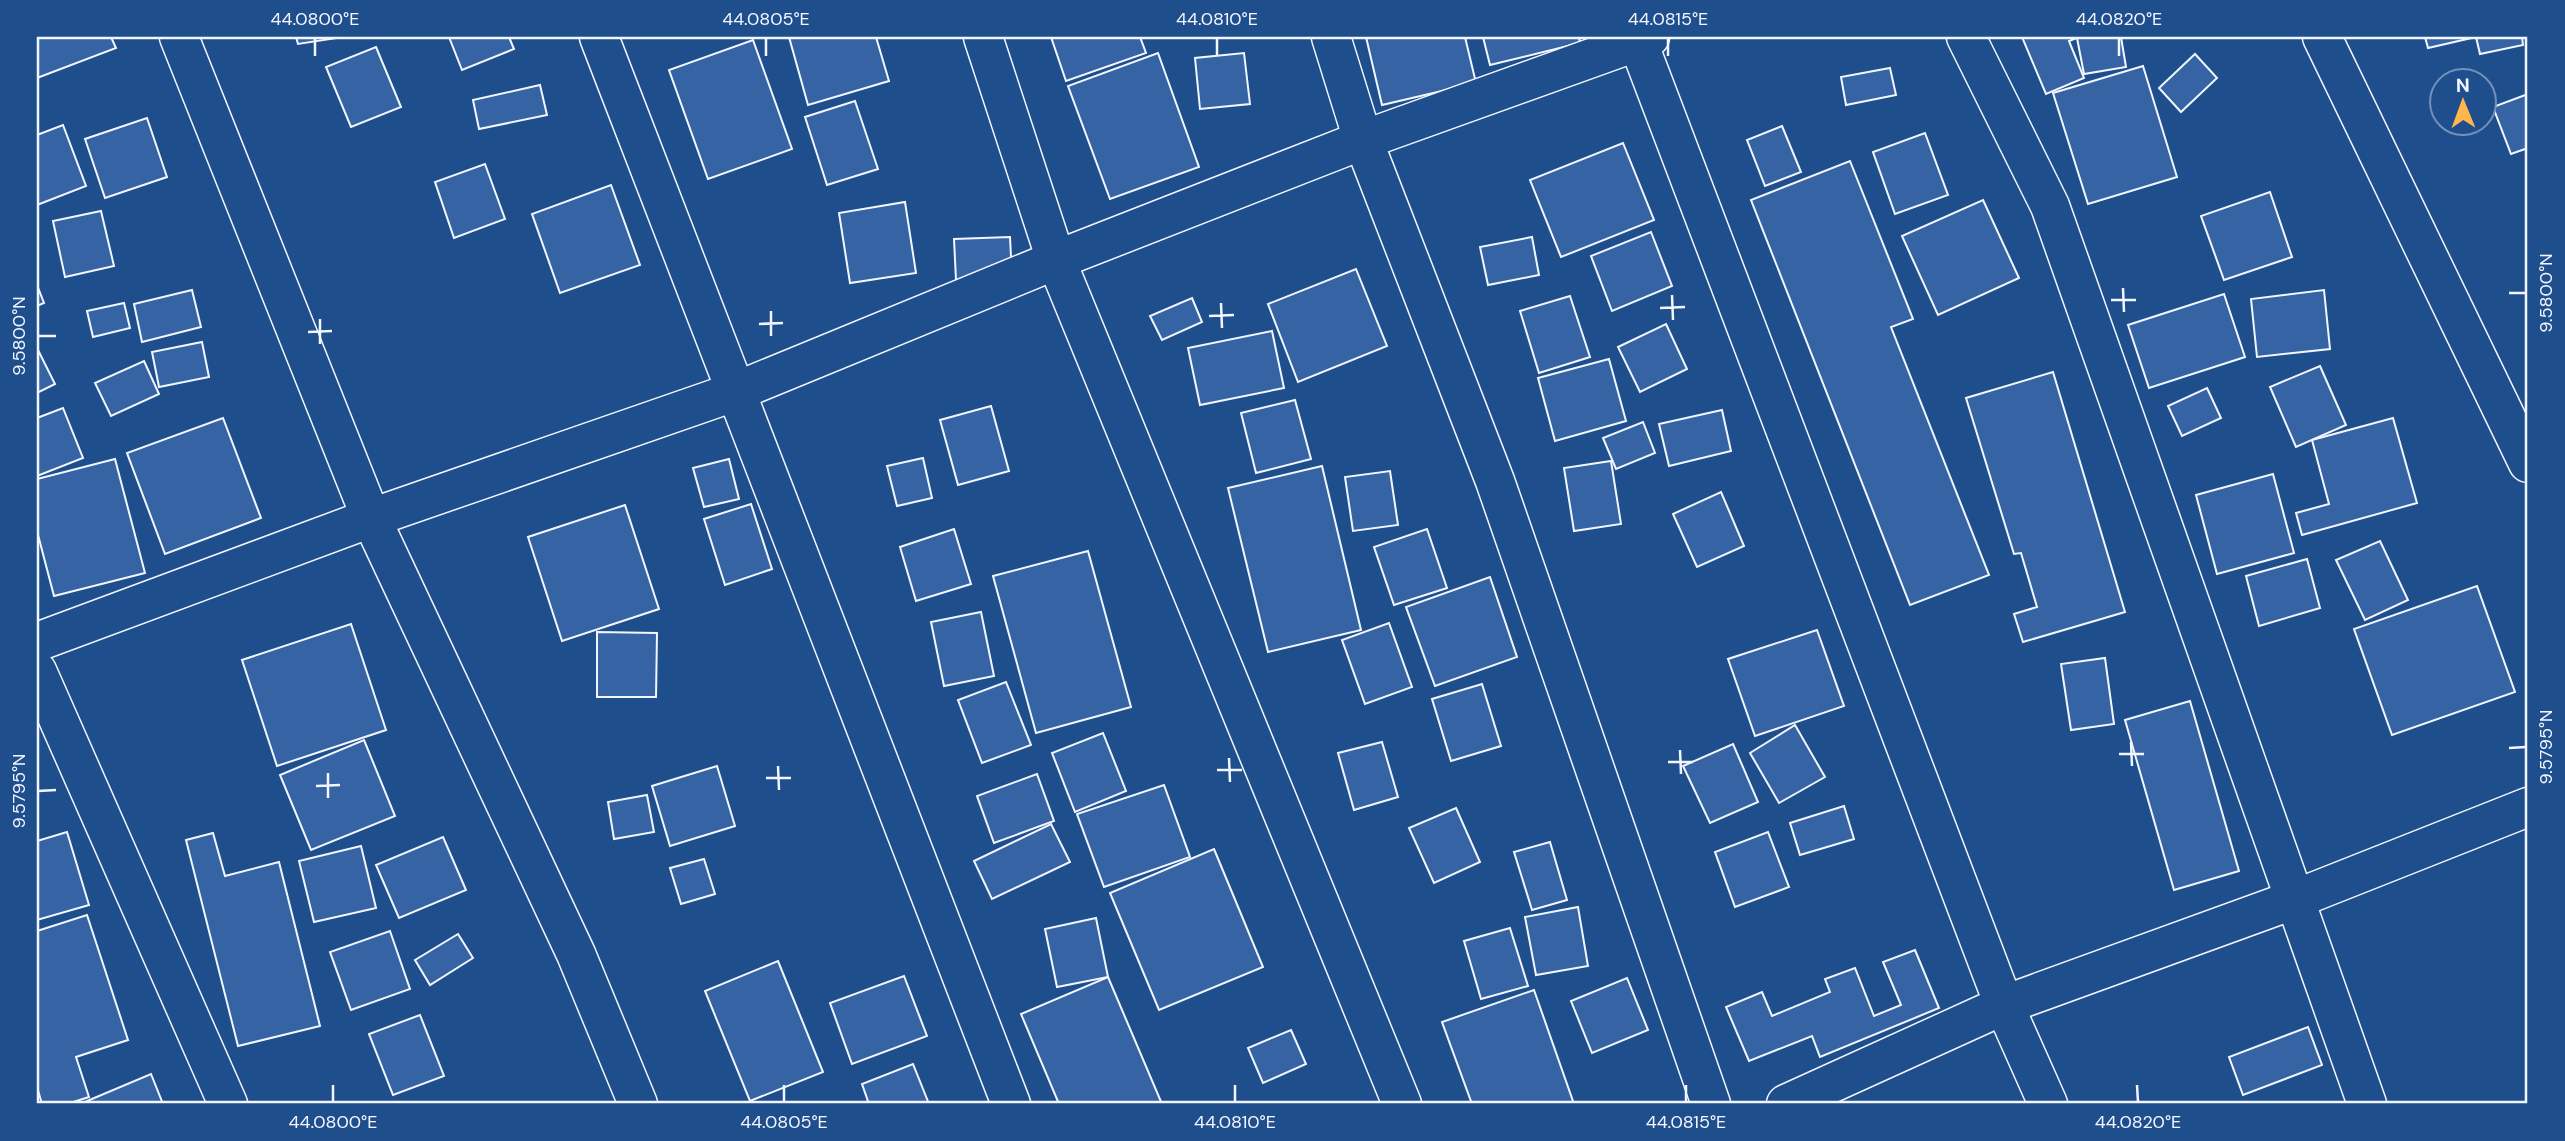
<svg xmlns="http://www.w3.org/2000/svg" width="2565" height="1141" font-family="'DM Sans',sans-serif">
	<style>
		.building { fill: #3563a3; stroke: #f2f6ff; stroke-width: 2 }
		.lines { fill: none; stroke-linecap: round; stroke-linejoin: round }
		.minor-casing { stroke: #f2f6ff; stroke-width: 41 }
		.minor { stroke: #1f4e8c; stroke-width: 38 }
		.ticks { fill: none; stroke: #f2f6ff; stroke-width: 2.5 }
		.neatline { fill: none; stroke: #f2f6ff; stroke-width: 2.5 }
		.ticks-label { font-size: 18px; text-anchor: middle; fill: #f2f6ff }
	</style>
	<rect width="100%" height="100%" fill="#1f4e8c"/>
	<!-- building -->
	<g class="building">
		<path d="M37,37H111L116,48L37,78Z"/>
		<path d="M296,37H343L298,44Z"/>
		<path d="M449,37H509L514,49L462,70Z"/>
		<path d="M789,37H876L889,81L808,105Z"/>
		<path d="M1051,37H1140L1146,53L1066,81Z"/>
		<path d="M1366,37H1465L1476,83L1382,105Z"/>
		<path d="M1483,37H1579L1580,43L1490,65Z"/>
		<path d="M2022,37H2079L2069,41L2084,78L2046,94Z"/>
		<path d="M2085,37H2121L2126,67L2084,74L2077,38Z"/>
		<path d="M2425,37H2522L2523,45L2480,54L2476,37L2428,48Z"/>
		<path d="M753,40L792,149L708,179L669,70Z"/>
		<path d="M376,47L401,107L351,127L326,67Z"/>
		<path d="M1158,53L1199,167L1110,199L1068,86Z"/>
		<path d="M1244,53L1250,104L1200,109L1195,58Z"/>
		<path d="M2195,54L2217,78L2181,112L2159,88Z"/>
		<path d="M2143,66L2177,177L2088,204L2053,93Z"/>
		<path d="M1890,68L1896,95L1846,105L1841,77Z"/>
		<path d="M540,85L547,115L479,129L473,100Z"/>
		<path d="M2528,94V148L2511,154L2493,107Z"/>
		<path d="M855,101L878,169L827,185L805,117Z"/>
		<path d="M147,118L167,177L105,198L85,139Z"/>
		<path d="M63,125L86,186L37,205V135Z"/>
		<path d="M1782,126L1801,172L1765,186L1747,140Z"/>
		<path d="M1925,133L1948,195L1895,214L1873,152Z"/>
		<path d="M1623,143L1654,220L1561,257L1530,180Z"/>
		<path d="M1850,161L1913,319L1891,327L1989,575L1910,605L1751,200Z"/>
		<path d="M485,164L505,219L454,238L435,182Z"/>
		<path d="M611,185L640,265L560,293L532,214Z"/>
		<path d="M2270,192L2292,257L2224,280L2201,216Z"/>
		<path d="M1983,200L2019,278L1938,315L1902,236Z"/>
		<path d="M905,202L916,273L850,283L839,213Z"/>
		<path d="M101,211L114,266L65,277L53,221Z"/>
		<path d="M1651,232L1672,286L1612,311L1591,256Z"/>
		<path d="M1010,237L1012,277L956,280L954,239Z"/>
		<path d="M1532,237L1539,275L1488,285L1480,247Z"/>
		<path d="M1356,269L1387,346L1298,382L1268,304Z"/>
		<path d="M37,285L44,303L37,306Z"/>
		<path d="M192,290L201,327L142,342L134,304Z"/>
		<path d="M2324,290L2330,349L2257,357L2251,299Z"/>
		<path d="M2224,294L2245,357L2149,388L2128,325Z"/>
		<path d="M1570,296L1590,357L1539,373L1520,311Z"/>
		<path d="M1192,298L1202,322L1162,340L1150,316Z"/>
		<path d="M124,303L130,328L93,337L87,311Z"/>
		<path d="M1666,324L1687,369L1640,392L1618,347Z"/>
		<path d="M1272,331L1284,388L1200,405L1188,348Z"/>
		<path d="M202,342L209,377L159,387L152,352Z"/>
		<path d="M37,348L55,384L37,393Z"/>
		<path d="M1609,359L1626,421L1555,441L1538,378Z"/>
		<path d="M144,361L159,394L111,416L95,383Z"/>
		<path d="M2320,366L2346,425L2296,447L2270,387Z"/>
		<path d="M2053,372L2125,612L2023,642L2014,614L2037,607L2021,553L2014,554L1966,398Z"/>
		<path d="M2207,388L2221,418L2182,436L2168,406Z"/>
		<path d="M1295,400L1311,459L1256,473L1241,413Z"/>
		<path d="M991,406L1009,471L958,485L940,420Z"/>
		<path d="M63,408L83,458L37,476V418Z"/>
		<path d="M1722,410L1731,451L1669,466L1659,424Z"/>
		<path d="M223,418L261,518L165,554L127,453Z"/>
		<path d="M2393,418L2417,503L2302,535L2296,513L2329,504L2312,440Z"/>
		<path d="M1643,422L1655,453L1616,469L1603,438Z"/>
		<path d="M923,458L932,498L897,506L887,466Z"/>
		<path d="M115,459L145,573L54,596L37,531V479Z"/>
		<path d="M729,459L739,499L704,507L693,468Z"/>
		<path d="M1611,461L1621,524L1574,531L1564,468Z"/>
		<path d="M1322,466L1361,630L1268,652L1228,488Z"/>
		<path d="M1390,471L1398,525L1353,531L1345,477Z"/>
		<path d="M2273,474L2294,553L2217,574L2196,495Z"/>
		<path d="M1721,492L1744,546L1697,567L1673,514Z"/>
		<path d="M751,504L772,569L725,585L704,519Z"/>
		<path d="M625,505L659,609L562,641L528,537Z"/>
		<path d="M954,529L971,584L916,601L900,547Z"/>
		<path d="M1427,529L1447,588L1394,605L1374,547Z"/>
		<path d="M2380,541L2408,600L2365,620L2336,560Z"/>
		<path d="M1088,551L1131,707L1036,733L993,576Z"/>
		<path d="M2307,559L2320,608L2259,626L2246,576Z"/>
		<path d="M1490,577L1517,657L1435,686L1406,607Z"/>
		<path d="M2477,586L2515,692L2392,735L2354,629Z"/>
		<path d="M981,612L994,676L944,686L931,622Z"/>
		<path d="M1389,623L1412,687L1365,704L1342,640Z"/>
		<path d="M351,624L386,730L277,766L242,660Z"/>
		<path d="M1817,630L1844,706L1755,736L1728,659Z"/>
		<path d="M597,632L657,633L656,697H597Z"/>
		<path d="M2105,658L2114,724L2071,730L2061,664Z"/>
		<path d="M1006,682L1031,745L982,763L958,700Z"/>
		<path d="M1482,684L1501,746L1451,761L1432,699Z"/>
		<path d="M2190,701L2239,871L2174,890L2125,720Z"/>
		<path d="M1795,725L1825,777L1779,803L1750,753Z"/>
		<path d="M1103,733L1126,791L1075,812L1052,753Z"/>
		<path d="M364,740L395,816L311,850L280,775Z"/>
		<path d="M1382,742L1398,797L1354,810L1338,753Z"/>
		<path d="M1733,744L1758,802L1710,823L1683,766Z"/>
		<path d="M717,766L735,826L670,846L652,786Z"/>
		<path d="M1037,774L1054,821L994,843L977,796Z"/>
		<path d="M1164,785L1190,857L1104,887L1077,814Z"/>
		<path d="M647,795L654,832L614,839L608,802Z"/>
		<path d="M1844,806L1854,839L1800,855L1790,823Z"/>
		<path d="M1456,808L1480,862L1434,883L1409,828Z"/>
		<path d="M1051,824L1070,862L992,899L974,861Z"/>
		<path d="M67,832L89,905L37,920V841Z"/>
		<path d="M1768,832L1789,887L1735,907L1715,852Z"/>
		<path d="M213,833L225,876L279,862L320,1026L238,1046L186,840Z"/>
		<path d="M443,837L466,890L399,918L376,865Z"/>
		<path d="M1550,842L1567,900L1532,910L1514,852Z"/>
		<path d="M361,846L376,908L314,922L299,861Z"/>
		<path d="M1214,849L1263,967L1159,1010L1110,893Z"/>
		<path d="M704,859L715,894L681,904L670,868Z"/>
		<path d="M1578,907L1588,966L1536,975L1525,917Z"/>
		<path d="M87,915L128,1040L76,1057L89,1097L67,1104H42L37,1087V931Z"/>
		<path d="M1096,918L1108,977L1057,987L1045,929Z"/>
		<path d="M1510,928L1528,986L1481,999L1464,941Z"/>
		<path d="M390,931L410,989L351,1010L330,952Z"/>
		<path d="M458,934L473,958L430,985L415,960Z"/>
		<path d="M1915,950L1939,1008L1820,1057L1812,1036L1749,1061L1726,1007L1762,992L1772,1016L1830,992L1825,979L1855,968L1874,1016L1901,1005L1883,962Z"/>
		<path d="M778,961L823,1072L750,1101L705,991Z"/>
		<path d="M904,976L927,1036L852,1064L830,1003Z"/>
		<path d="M1108,977L1162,1104H1059L1021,1014Z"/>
		<path d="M1627,978L1648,1030L1592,1053L1571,1001Z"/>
		<path d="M1534,990L1574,1104H1472L1442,1022Z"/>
		<path d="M420,1015L444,1076L393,1095L369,1034Z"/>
		<path d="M2308,1027L2322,1065L2243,1095L2229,1057Z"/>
		<path d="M1291,1030L1306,1064L1263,1083L1248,1048Z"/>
		<path d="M913,1064L929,1104H869L862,1084Z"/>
		<path d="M151,1074L163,1104H80Z"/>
	</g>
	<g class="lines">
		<!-- minor casing -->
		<g class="minor-casing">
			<g id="minor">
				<path d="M179,37L371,518L576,954L638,1104"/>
				<path d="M599,37L1011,1104"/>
				<path d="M983,37L1056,260L1402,1104"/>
				<path d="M1331,37L1363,140L1495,481L1711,1104"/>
				<path d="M1636,37L2004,1005L2048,1104"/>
				<path d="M1966,37L2050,206L2367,1104"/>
				<path d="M2322,37L2528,463"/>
				<path d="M37,642L371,518L737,391L1056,260L1363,140L1650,37"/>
				<path d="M37,671L228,1104"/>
				<path d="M1786,1104L2004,1005L2293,900L2528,807"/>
			</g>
		</g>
		<!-- minor -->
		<use href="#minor" class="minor"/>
	</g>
	<!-- ticks -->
	<path class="ticks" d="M315,38V56M766,38V56M1217,38V56M1668,38V56M2119,38V56M2123,288L2124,312M2509,293H2526M1672,295L1673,320M2111,300H2136M1221,303L1222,328M1660,308L1685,307M771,311V336M1209,316L1234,315M320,319V344M759,324L783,323M308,332L332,331M38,336H56M2131,742L2132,766M2509,748L2526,747M1680,750L1681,774M2119,754H2144M1229,758L1230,782M1668,762H1693M778,766L779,790M1217,770H1242M328,773V798M766,778H791M316,786L340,785M38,791L56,790M333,1085V1102M784,1085V1102M1235,1085V1102M1686,1085V1102M2137,1085L2138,1102"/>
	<!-- border -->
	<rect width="2565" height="1141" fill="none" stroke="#1f4e8c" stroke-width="77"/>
	<!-- north arrow -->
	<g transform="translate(2463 102) rotate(359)"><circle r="33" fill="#1f4e8c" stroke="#7391ba" stroke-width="2"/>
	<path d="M0-5L12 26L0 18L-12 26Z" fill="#ffb74d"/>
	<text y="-10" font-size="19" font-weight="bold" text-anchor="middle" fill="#f2f6ff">N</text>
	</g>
	<rect x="38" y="38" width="2488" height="1064" class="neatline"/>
	<g class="ticks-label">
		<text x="315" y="25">44.0800°E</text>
		<text x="766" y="25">44.0805°E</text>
		<text x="1217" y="25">44.0810°E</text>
		<text x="1668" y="25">44.0815°E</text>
		<text x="2119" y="25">44.0820°E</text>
		<text transform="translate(2546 293) rotate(-90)" y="6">9.5800°N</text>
		<text transform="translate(19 336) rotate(-90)" y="6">9.5800°N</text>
		<text transform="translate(2546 747) rotate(-90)" y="6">9.5795°N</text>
		<text transform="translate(19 791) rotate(-90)" y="6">9.5795°N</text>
		<text x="333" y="1128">44.0800°E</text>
		<text x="784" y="1128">44.0805°E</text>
		<text x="1235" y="1128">44.0810°E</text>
		<text x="1686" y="1128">44.0815°E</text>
		<text x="2138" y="1128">44.0820°E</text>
	</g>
</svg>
